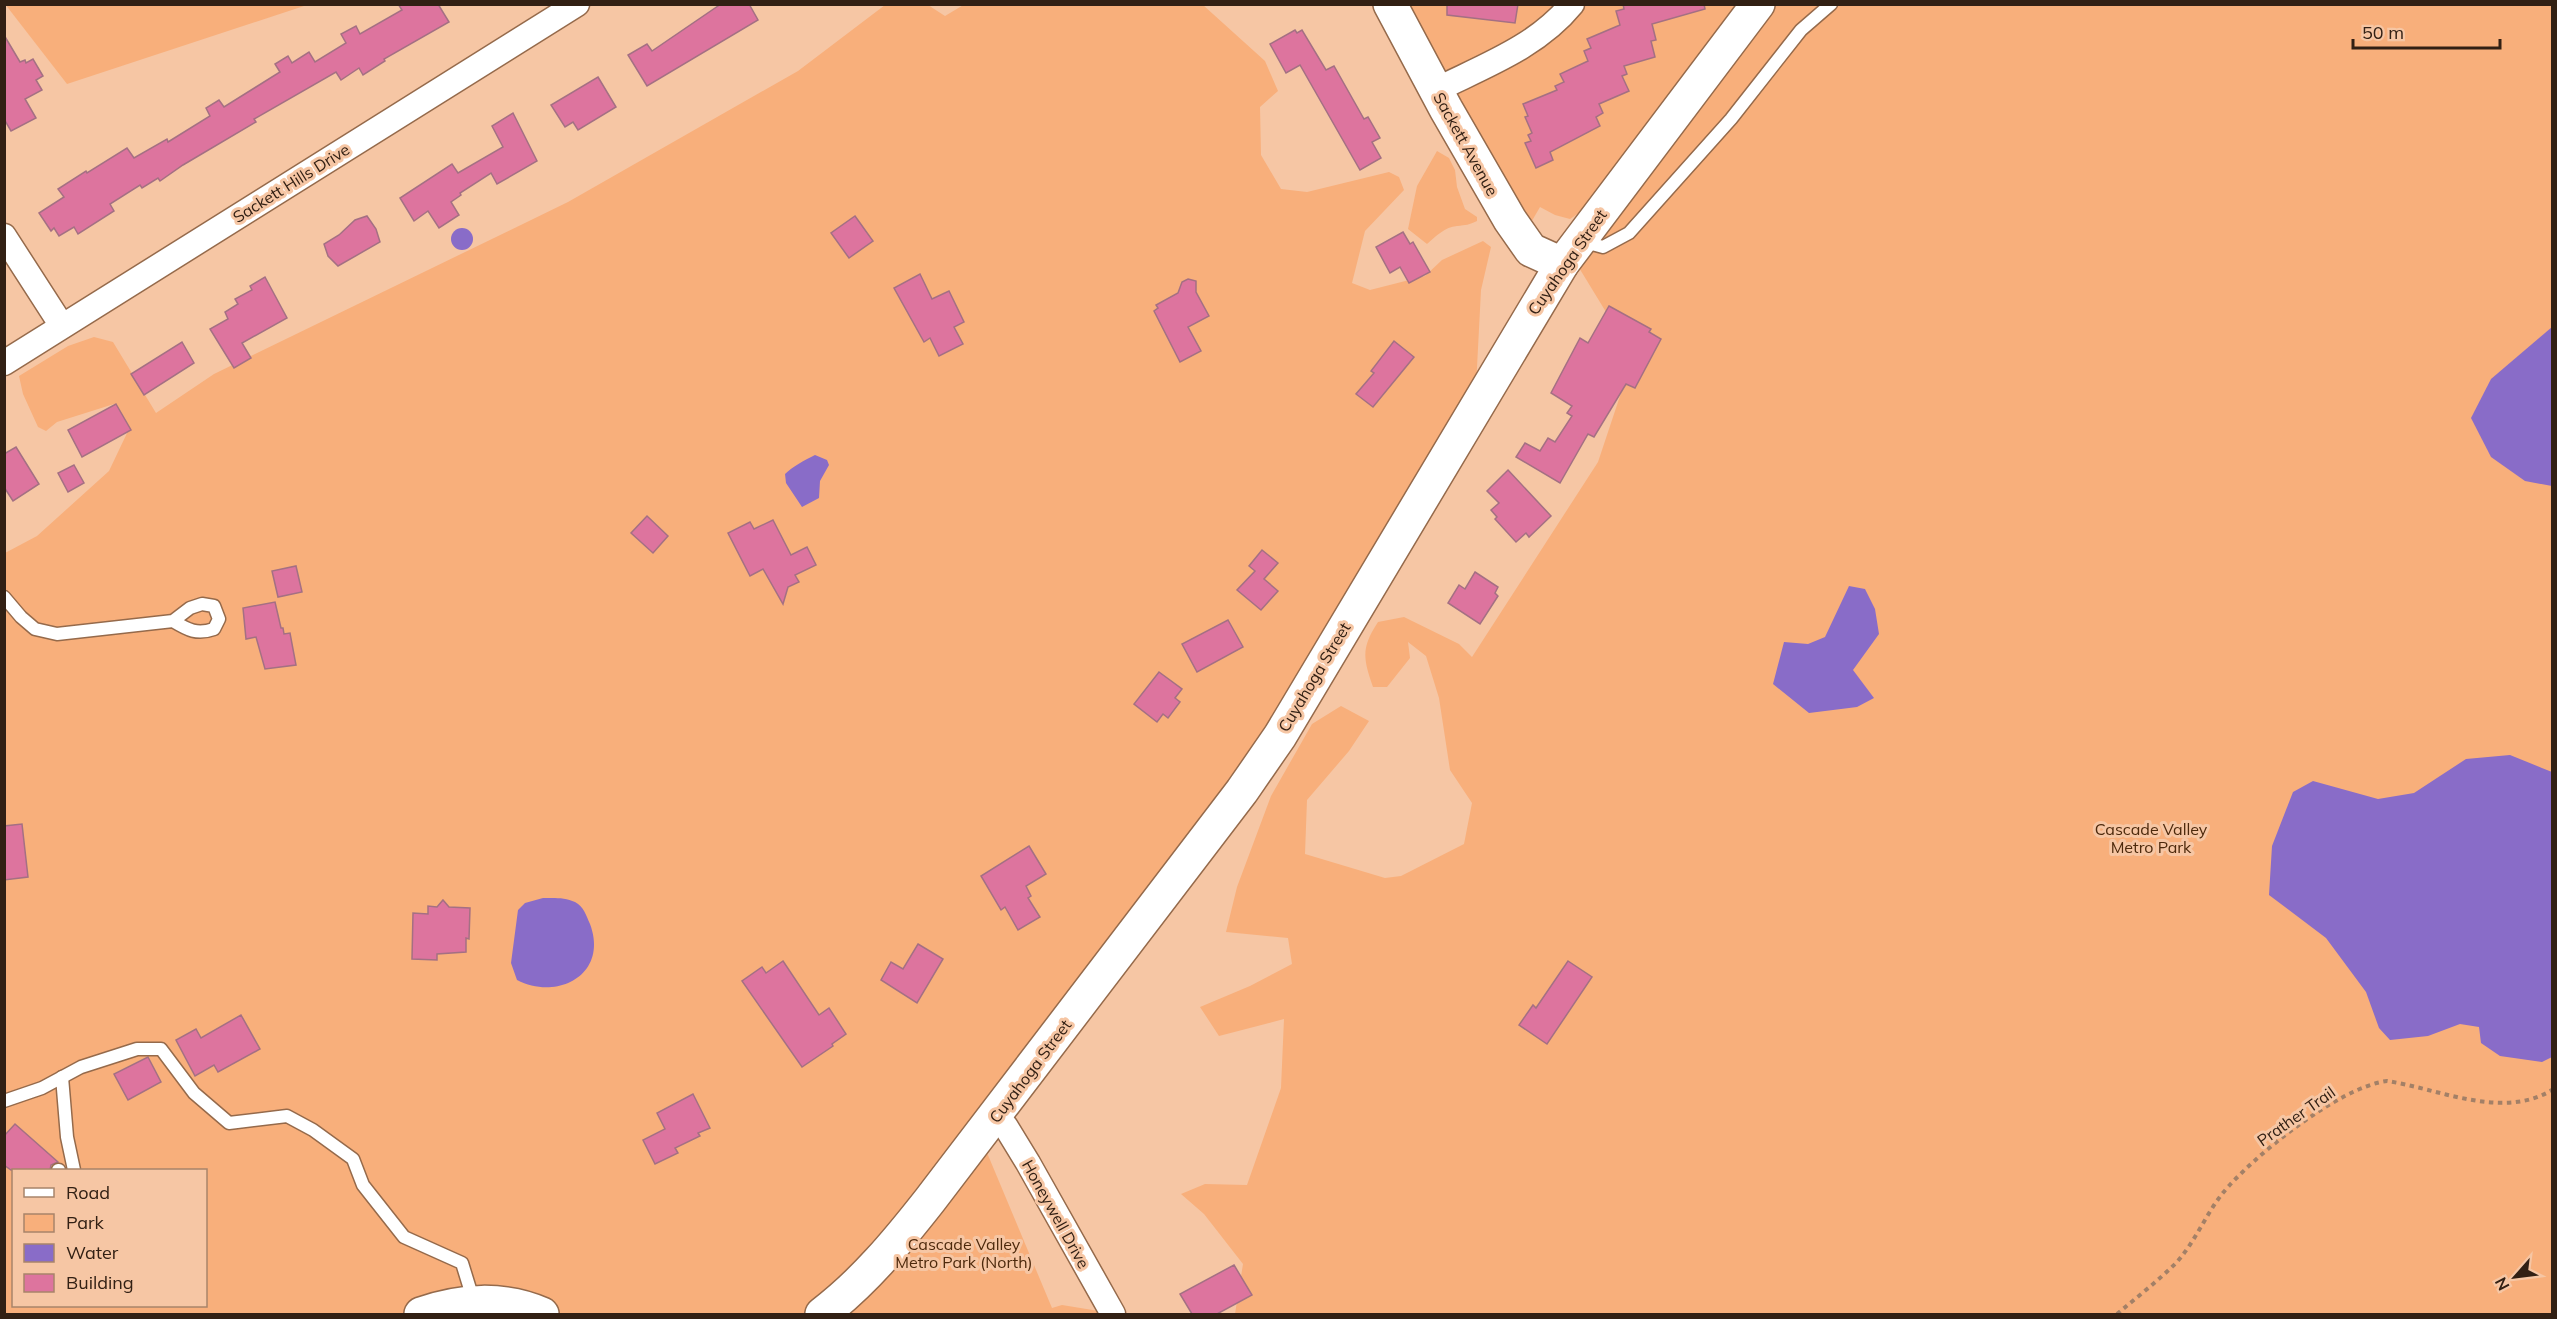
<svg xmlns="http://www.w3.org/2000/svg" width="2557" height="1319" font-family="Mulish,sans-serif">
	<style>
		.green { fill: #f8af7b; fill-rule: evenodd }
		.water { fill: #896cc8 }
		.building { fill: #dd749e; stroke: #a47083; stroke-width: 1.5 }
		.lines { fill: none; stroke-linecap: round; stroke-linejoin: round }
		.lane-casing { stroke: #956a4b; stroke-width: 15 }
		.street-casing { stroke: #956a4b; stroke-width: 27 }
		.secondary-casing { stroke: #956a4b; stroke-width: 36 }
		.path { stroke: #a38067; stroke-width: 4; stroke-dasharray: 4.5 4.5; stroke-linecap: butt }
		.lane { stroke: #fff; stroke-width: 12 }
		.street { stroke: #fff; stroke-width: 24 }
		.secondary { stroke: #fff; stroke-width: 33 }
		.labels { text-anchor: middle; stroke-width: 6; stroke-linejoin: round; paint-order: stroke }
		.street-label { font-size: 16px; fill: #322014; stroke: #f6c6a4 }
		.park-label { font-size: 16px; fill: #4d290c; stroke: #f6c6a4 }
	</style>
	<rect width="100%" height="100%" fill="#f6c6a4"/>
	<!-- green -->
	<g class="green">
		<path d="M5,4H307V5L67,84Z"/>
		<path d="M965,4L1203,5L1265,61L1278,91L1260,107L1261,155L1281,189L1307,192L1389,172L1399,177L1404,190L1365,231L1352,283L1370,290L1425,276L1442,260L1483,241L1491,247L1481,290L1475,406L1280,736L980,1136L1052,1308L1062,1305L1117,1314H5V553L37,536L109,471L128,431L114,404L57,422L46,431L38,427L23,394L19,376L68,346L94,337L113,342L156,413L214,374L568,202L798,71L885,5H928L945,16ZM14,1170H206V1306H14Z"/>
		<path d="M1390,5H1741L1591,205L1570,219L1555,215L1540,207L1522,238Z"/>
		<path d="M1760,5H2552V1314H1235L1243,1264L1204,1214L1181,1194L1205,1184L1247,1185L1281,1088L1284,1019L1219,1036L1200,1007L1250,986L1292,964L1288,938L1226,932L1237,887L1271,796L1312,724L1341,706L1369,721L1349,751L1307,800L1305,854L1385,878L1401,876L1464,844L1472,803L1450,770L1439,698L1426,656L1408,642L1410,658L1387,687H1373C1363,658 1361,648 1378,622L1404,617L1459,644L1472,657L1598,462L1626,378L1606,312L1570,253Z"/>
		<path d="M1437,151L1449,158L1455,170L1457,187L1465,209L1477,217V221C1469,225 1466,225 1457,226C1445,227 1436,236 1427,244L1408,229L1417,186Z"/>
	</g>
	<!-- water -->
	<g class="water">
		<circle cx="462" cy="239" r="11"/>
		<path d="M2552,327V486L2525,481L2491,457L2471,418L2491,379Z"/>
		<path d="M815,455L827,460L829,465L820,481L819,498L802,507L786,483L785,474C792,467 805,460 815,455Z"/>
		<path d="M1849,586L1865,589L1875,609L1879,634L1853,670L1874,698L1857,707L1809,713L1773,684L1784,642L1808,644L1825,637Z"/>
		<path d="M2510,755L2552,772V1057L2542,1062L2500,1056L2481,1043L2479,1027L2460,1024L2428,1036L2390,1040L2379,1028L2366,992L2326,938L2269,895L2272,846L2293,792L2313,781L2378,799L2414,793L2466,759Z"/>
		<path d="M543,898C553,898 565,897 575,902C584,907 586,915 590,924C609,975 557,1001 517,980L511,963L518,910L525,903Z"/>
	</g>
	<!-- building -->
	<g class="building">
		<path d="M398,4H438L449,22L384,59L385,61L363,75L359,68L341,80L336,72L254,119L256,122L183,165L160,181L158,178L142,188L140,185L110,204L114,211L78,234L74,227L59,236L54,228L51,231L39,213L64,197L58,189L86,171L87,173L127,148L134,158L167,139L168,142L210,116L206,108L219,100L224,107L280,72L275,64L288,56L292,63L309,52L315,62L346,43L341,34L356,26L360,34L402,10Z"/>
		<path d="M721,4H749L758,20L647,86L628,55L647,44L652,51Z"/>
		<path d="M1447,4H1518L1515,23L1447,15Z"/>
		<path d="M1623,4H1704L1705,9L1652,24L1656,40L1651,41L1655,57L1624,66L1627,74L1622,76L1629,91L1599,104L1603,113L1596,117L1600,126L1550,152L1553,160L1536,168L1525,143L1531,141L1528,135L1532,133L1525,117L1528,116L1523,104L1557,90L1555,86L1564,82L1560,74L1588,61L1584,51L1591,48L1587,39L1620,25L1616,11L1624,9Z"/>
		<path d="M1295,30L1297,33L1302,30L1326,70L1334,66L1364,119L1368,117L1380,138L1372,142L1381,158L1360,170L1300,65L1286,73L1270,44Z"/>
		<path d="M4,35L20,62L25,60L26,63L33,59L43,76L36,80L42,90L25,99L36,118L11,131L4,119Z"/>
		<path d="M598,77L616,107L578,130L573,122L565,127L551,105Z"/>
		<path d="M513,113L537,161L497,184L491,173L460,193L461,195L451,202L459,215L439,228L428,211L414,221L400,198L452,164L458,173L503,147L492,126Z"/>
		<path d="M367,216L376,229L380,242L338,266L328,256L324,244L339,235L355,220Z"/>
		<path d="M855,216L873,241L849,258L831,233Z"/>
		<path d="M1403,232L1410,244L1413,242L1430,272L1409,283L1400,267L1390,273L1376,247Z"/>
		<path d="M920,274L932,299L949,291L964,322L954,327L963,344L939,356L930,338L924,342L894,288Z"/>
		<path d="M265,277L287,318L242,343L251,358L234,368L210,329L228,319L225,312L238,304L235,299L252,290L250,286Z"/>
		<path d="M1188,279L1196,281V292L1209,316L1188,327L1201,351L1180,362L1154,311L1158,308L1156,305L1178,293L1182,282Z"/>
		<path d="M1609,306L1651,329L1649,332L1661,339L1635,388L1626,384L1594,437L1588,434L1560,483L1516,457L1525,443L1540,451L1548,438L1555,442L1572,416L1567,413L1572,406L1551,393L1580,338L1588,343Z"/>
		<path d="M1394,341L1414,357L1373,407L1356,394L1374,373L1371,371Z"/>
		<path d="M182,342L194,363L144,395L131,374Z"/>
		<path d="M116,404L131,430L82,457L68,430Z"/>
		<path d="M16,447L39,484L13,501L4,487V454Z"/>
		<path d="M74,465L84,483L68,492L58,473Z"/>
		<path d="M1508,470L1551,516L1529,537L1526,533L1516,542L1495,519L1497,517L1491,510L1499,503L1487,491Z"/>
		<path d="M647,516L668,536L653,553L631,533Z"/>
		<path d="M773,520L791,555L807,547L816,565L795,575L799,582L788,587L783,604L763,569L750,576L728,533L750,522L754,529Z"/>
		<path d="M1262,550L1278,563L1264,579L1278,591L1261,610L1237,590L1255,571L1249,566Z"/>
		<path d="M296,566L302,592L278,597L272,571Z"/>
		<path d="M1475,572L1498,587L1495,593L1498,596L1480,624L1448,603L1459,585L1465,589Z"/>
		<path d="M275,602L281,628H283L284,634L290,633L296,665L265,669L256,637L246,639L243,608Z"/>
		<path d="M1228,620L1243,647L1197,672L1182,644Z"/>
		<path d="M1159,672L1182,689L1175,698L1180,702L1168,718L1163,714L1157,722L1134,704Z"/>
		<path d="M22,824L28,877L4,880V826Z"/>
		<path d="M1029,846L1046,874L1026,886L1031,896L1028,898L1040,917L1018,930L1005,907L1001,910L981,876Z"/>
		<path d="M443,900L449,907L470,908L469,939L466,938V952L437,954V960L412,959L413,913L428,914V906L437,907Z"/>
		<path d="M918,944L943,959L917,1003L881,980L891,962L903,969Z"/>
		<path d="M783,961L819,1015L829,1008L846,1034L832,1044L833,1046L802,1067L742,981L762,967L766,973Z"/>
		<path d="M1568,961L1592,977L1547,1044L1519,1025L1533,1005L1536,1008Z"/>
		<path d="M241,1015L260,1049L218,1072L214,1065L195,1076L176,1040L196,1029L201,1038Z"/>
		<path d="M148,1057L161,1082L128,1100L114,1074Z"/>
		<path d="M693,1094L710,1128L698,1133L700,1136L675,1148L678,1153L655,1164L643,1140L665,1129L657,1113Z"/>
		<path d="M15,1124L58,1162L51,1165L50,1170H11L4,1165V1136Z"/>
		<path d="M1234,1265L1252,1295L1217,1314H1192L1180,1294Z"/>
	</g>
	<g class="lines">
		<!-- lane casing -->
		<g class="lane-casing">
			<g id="lane">
				<path d="M1581,241L1603,247L1629,233L1731,119L1801,30L1831,4"/>
				<path d="M4,597L21,617L35,629L57,634L173,621L190,608L202,604L214,606L219,619L214,629C197,635 188,630 173,621"/>
				<path d="M62,1077L67,1137L74,1170"/>
				<path d="M4,1101L42,1088L81,1067L137,1049H161L194,1093L229,1123L287,1116L313,1130L353,1159L363,1185L404,1237L462,1263L474,1302"/>
				<path d="M58,1170H59"/>
			</g>
		</g>
		<!-- street casing -->
		<g class="street-casing">
			<g id="street">
				<path d="M1436,90C1484,66 1537,47 1572,4"/>
				<path d="M4,236L62,326"/>
				<path d="M4,363L577,4"/>
				<path d="M996,1115L1006,1127L1028,1163L1113,1314"/>
			</g>
		</g>
		<!-- secondary casing -->
		<g class="secondary-casing">
			<g id="secondary">
				<path d="M1390,4L1446,109L1510,220L1531,250L1562,264"/>
				<path d="M421,1314C459,1300 504,1297 542,1314"/>
				<path d="M822,1314C864,1282 897,1242 930,1200L1242,791L1280,736L1562,264L1758,4"/>
			</g>
		</g>
		<!-- path -->
		<path class="path" d="M2117,1314C2136,1298 2158,1281 2176,1263C2195,1242 2205,1216 2222,1194C2253,1156 2339,1087 2387,1081C2440,1089 2502,1120 2552,1090"/>
		<!-- lane -->
		<use href="#lane" class="lane"/>
		<!-- street -->
		<use href="#street" class="street"/>
		<!-- secondary -->
		<use href="#secondary" class="secondary"/>
	</g>
	<g class="labels">
		<!-- street labels -->
		<g class="street-label">
			<text transform="translate(1466 144) rotate(61)" y="6">Sackett Avenue</text>
			<text transform="translate(291 183) rotate(-32)" y="6">Sackett Hills Drive</text>
			<text transform="translate(1567 262) rotate(-55)" y="6">Cuyahoga Street</text>
			<text transform="translate(1314 677) rotate(-59)" y="6">Cuyahoga Street</text>
			<text transform="translate(1030 1071) rotate(-53)" y="6">Cuyahoga Street</text>
			<text transform="translate(2296 1116) rotate(-35)" y="6">Prather Trail</text>
			<text transform="translate(1056 1214) rotate(61)" y="6">Honeywell Drive</text>
		</g>
		<!-- park labels -->
		<g class="park-label">
			<text x="2151" y="835">Cascade Valley<tspan x="2151" dy="18">Metro Park</tspan></text>
			<text x="964" y="1250">Cascade Valley<tspan x="964" dy="18">Metro Park (North)</tspan></text>
		</g>
	</g>
	<!-- border -->
	<rect width="2557" height="1319" fill="none" stroke="#322014" stroke-width="12"/>
	<!-- legend -->
	<rect x="12" y="1169" width="195" height="138" fill="#f6c6a4" stroke="#a8846a" stroke-width="1.5"/>
	<rect x="24" y="1188" width="30" height="9" fill="#ffffff" stroke="#a8846a" stroke-width="1.5"/>
	<text x="66" y="1199" font-size="18" fill="#322014">Road</text>
	<rect x="24" y="1214" width="30" height="18" fill="#f8af7b" stroke="#a8846a" stroke-width="1.5"/>
	<text x="66" y="1229" font-size="18" fill="#322014">Park</text>
	<rect x="24" y="1244" width="30" height="18" fill="#896cc8" stroke="#a8846a" stroke-width="1.5"/>
	<text x="66" y="1259" font-size="18" fill="#322014">Water</text>
	<rect x="24" y="1274" width="30" height="18" fill="#dd749e" stroke="#a8846a" stroke-width="1.5"/>
	<text x="66" y="1289" font-size="18" fill="#322014">Building</text>
	<!-- north arrow -->
	<g transform="translate(2515 1277) rotate(242)" stroke="#f6c6a4" stroke-width="4.5" paint-order="stroke">
	<path d="M0-4.5L10 22L0 15L-10 22Z" fill="#322014"/>
	<text y="-9" font-size="16" font-weight="bold" text-anchor="middle" fill="#322014">N</text>
	</g>
	<!-- scale -->
	<path d="M2353 39v9h147v-9" fill="none" stroke="#322014" stroke-width="3"/>
	<text x="2362" y="39" font-size="18" fill="#322014" stroke="#f6c6a4" stroke-width="4.5" paint-order="stroke">50 m</text>
</svg>
